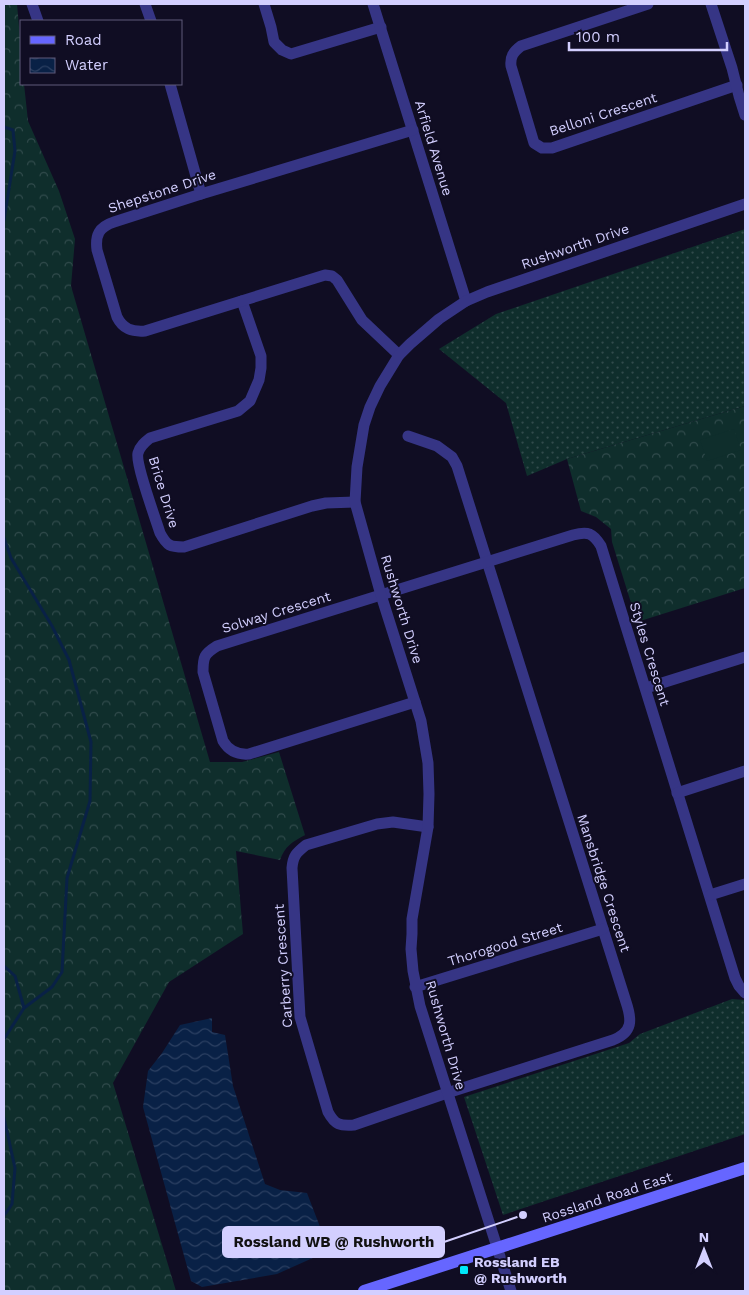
<svg xmlns="http://www.w3.org/2000/svg" width="749" height="1295" font-family="'Work Sans',sans-serif">
	<style>
		.grass { fill: url(#grass-dots) }
		.forest { fill: url(#forest-crowns) }
		.garden { fill: #0f2e2c }
		.water { fill: url(#water-waves) }
		.lines { fill: none; stroke-linecap: round; stroke-linejoin: round }
		.stream { stroke: #092146; stroke-width: 3 }
		.minor { stroke: #363585; stroke-width: 11 }
		.secondary { stroke: #66f; stroke-width: 12 }
		.poi-dot { fill: #00e8fa; stroke: #100d23; stroke-width: 2 }
		.labels { text-anchor: middle; stroke-width: 4; stroke-linejoin: round; paint-order: stroke }
		.street-label { font-size: 14px; fill: #d3cfff; stroke: #100d23 }
		.poi-label { font-size: 14px; font-weight: bold; fill: #d3cfff; stroke: #100d23; text-anchor: start }
		.leader { fill: none; stroke: #d3cfff; stroke-width: 2 }
		.callout-dot { fill: #d3cfff; stroke: #100d23; stroke-width: 2 }
		.callout { fill: #d3cfff; stroke: #d3cfff; stroke-width: 2 }
		.callout-label { font-size: 15px; text-anchor: middle; font-weight: bold; fill: #111 }
	</style>
	<defs>
		<pattern id="grass-dots" width="8" height="8" patternUnits="userSpaceOnUse" patternTransform="scale(1.25)"><rect width="8" height="8" fill="#0f2e2c"/><path d="M2 2h.1M6 6h.1" fill="none" stroke="#314b4c" stroke-width="1.8" stroke-linecap="round"/></pattern>
		<pattern id="forest-crowns" width="20" height="18" patternUnits="userSpaceOnUse" patternTransform="scale(1.25)"><rect width="20" height="18" fill="#0f2e2c"/><path d="M2 6a3 3 0 1 1 6 0M12 15a3 3 0 1 1 6 0" fill="none" stroke="#314b4c"/></pattern>
		<pattern id="water-waves" width="16" height="10" patternUnits="userSpaceOnUse" patternTransform="scale(1.25)"><rect width="16" height="10" fill="#092146"/><path d="M0 5q4-4 8 0t8 0" fill="none" stroke="#2c4062"/></pattern>
	</defs>
	<rect width="100%" height="100%" fill="#100d23"/>
	<!-- grass -->
	<g class="grass">
		<path d="M745,229V406L567,459L527,476L506,403L439,349L496,314Z"/>
		<path d="M732,999L745,1000V1134L503,1215L464,1097L629,1043L640,1034Z"/>
	</g>
	<!-- forest -->
	<g class="forest">
		<path d="M4,4H17L21,49V84H24L28,121L59,191L75,239L71,286L210,762H242L279,752L305,835C292,842 285,846 280,860L236,851L243,934L169,982L113,1083L176,1291H4Z"/>
		<path d="M745,406V588L637,622L612,542L611,529L596,517L581,511L567,459Z"/>
	</g>
	<!-- garden -->
	<path class="garden" d="M734,429L741,450L707,461L700,440Z"/>
	<!-- water -->
	<path class="water" d="M212,1018V1032L225,1035L233,1086L265,1184L280,1190L307,1193L322,1232L315,1257L277,1274L202,1287L191,1281L143,1107L148,1071L162,1053L180,1025Z"/>
	<g class="lines">
		<!-- stream -->
		<g class="stream">
			<path d="M4,127L13,130L15,151L4,220"/>
			<path d="M4,538L11,558L52,626L69,660L91,742L90,801L67,878L62,972L52,987L24,1008L4,1039"/>
			<path d="M4,966L15,976L24,1008"/>
			<path d="M4,1118L15,1168L12,1204L6,1213L4,1215"/>
		</g>
		<!-- minor -->
		<g class="minor">
			<path d="M32,4L38,21"/>
			<path d="M145,4L151,21"/>
			<path d="M264,4L271,27L274,42L282,50L291,54L381,27"/>
			<path d="M373,4L466,301"/>
			<path d="M648,4L521,46C513,52 510,57 511,66L534,143L542,148H552L737,85"/>
			<path d="M711,4L732,68L739,96L745,115"/>
			<path d="M170,84L201,194"/>
			<path d="M242,301L261,356V368L259,380L250,401L238,411L150,438C145,442 140,446 138,453C135,463 156,520 160,533C167,546 170,547 184,547L312,506L326,503L355,502"/>
			<path d="M399,355L362,320L337,280L332,276L325,275L145,331C132,332 123,329 117,317L97,250C95,235 99,227 114,222L201,194L413,130"/>
			<path d="M408,436L437,446L452,457L457,466L626,1002C632,1020 633,1032 613,1040L447,1093L354,1125C340,1126 335,1125 328,1112L300,1017L292,868C293,856 296,853 306,845L377,824L393,822L428,827"/>
			<path d="M646,688L745,657"/>
			<path d="M415,702L249,754C237,755 229,751 223,741L203,672C203,657 204,654 217,646L573,535C588,531 593,533 601,546L735,978L739,986L745,993"/>
			<path d="M677,793L745,771"/>
			<path d="M710,895L745,884"/>
			<path d="M415,987L603,929"/>
			<path d="M511,1291L420,1006L413,971L411,949L412,934V919L428,827L429,794L428,763L421,721L381,595L355,502L357,467L364,425L370,407L380,386L399,355L410,344L439,319L466,301L487,292L745,204"/>
		</g>
		<!-- secondary -->
		<path class="secondary" d="M364,1291L745,1168"/>
	</g>
	<!-- markers -->
	<rect class="poi-dot" x="459" y="1265" width="10" height="10" rx="2.5"/>
	<g class="labels">
		<!-- street labels -->
		<g class="street-label">
			<text transform="translate(603 114) rotate(-18)" y="5">Belloni Crescent</text>
			<text transform="translate(434 148) rotate(73)" y="5">Arfield Avenue</text>
			<text transform="translate(162 191) rotate(-18)" y="5">Shepstone Drive</text>
			<text transform="translate(575 246) rotate(-19)" y="5">Rushworth Drive</text>
			<text transform="translate(164 492) rotate(73)" y="5">Brice Drive</text>
			<text transform="translate(402 609) rotate(73)" y="5">Rushworth Drive</text>
			<text transform="translate(276 612) rotate(-17)" y="5">Solway Crescent</text>
			<text transform="translate(650 654) rotate(73)" y="5">Styles Crescent</text>
			<text transform="translate(604 883) rotate(72)" y="5">Mansbridge Crescent</text>
			<text transform="translate(505 944) rotate(-17)" y="5">Thorogood Street</text>
			<text transform="translate(283 966) rotate(-94)" y="5">Carberry Crescent</text>
			<text transform="translate(446 1035) rotate(74)" y="5">Rushworth Drive</text>
			<text transform="translate(607 1197) rotate(-18)" y="5">Rossland Road East</text>
		</g>
		<!-- poi labels -->
		<g class="poi-label">
			<text x="474" y="1267">Rossland EB<tspan x="474" dy="16">@ Rushworth</tspan></text>
		</g>
	</g>
	<!-- callouts -->
	<path class="leader" d="M523 1215L444 1242"/>
	<circle class="callout-dot" cx="523" cy="1215" r="5"/>
	<rect class="callout" x="223" y="1227" width="221" height="30" rx="5"/>
	<g class="callout-label">
		<text x="334" y="1247">Rossland WB @ Rushworth</text>
	</g>
	<!-- border -->
	<rect width="749" height="1295" fill="none" stroke="#d3cfff" stroke-width="10"/>
	<!-- legend -->
	<rect x="20" y="20" width="162" height="65" fill="#100d23" stroke="#5e5b7b"/>
	<rect x="30" y="36" width="25" height="8" fill="#6666ff" stroke="#5e5b7b"/>
	<text x="65" y="45" font-size="15" fill="#d3cfff">Road</text>
	<rect x="30" y="58" width="25" height="15" fill="url(#water-waves)" stroke="#5e5b7b"/>
	<text x="65" y="70" font-size="15" fill="#d3cfff">Water</text>
	<!-- north arrow -->
	<g transform="translate(704 1250)" stroke="#100d23" stroke-width="4" paint-order="stroke">
	<path d="M0-4L9 19L0 12L-9 19Z" fill="#d3cfff"/>
	<text y="-8" font-size="14" font-weight="bold" text-anchor="middle" fill="#d3cfff">N</text>
	</g>
	<!-- scale -->
	<path d="M569 42v8h158v-8" fill="none" stroke="#d3cfff" stroke-width="2.5"/>
	<text x="576" y="42" font-size="15" fill="#d3cfff" stroke="#100d23" stroke-width="4" paint-order="stroke">100 m</text>
</svg>
